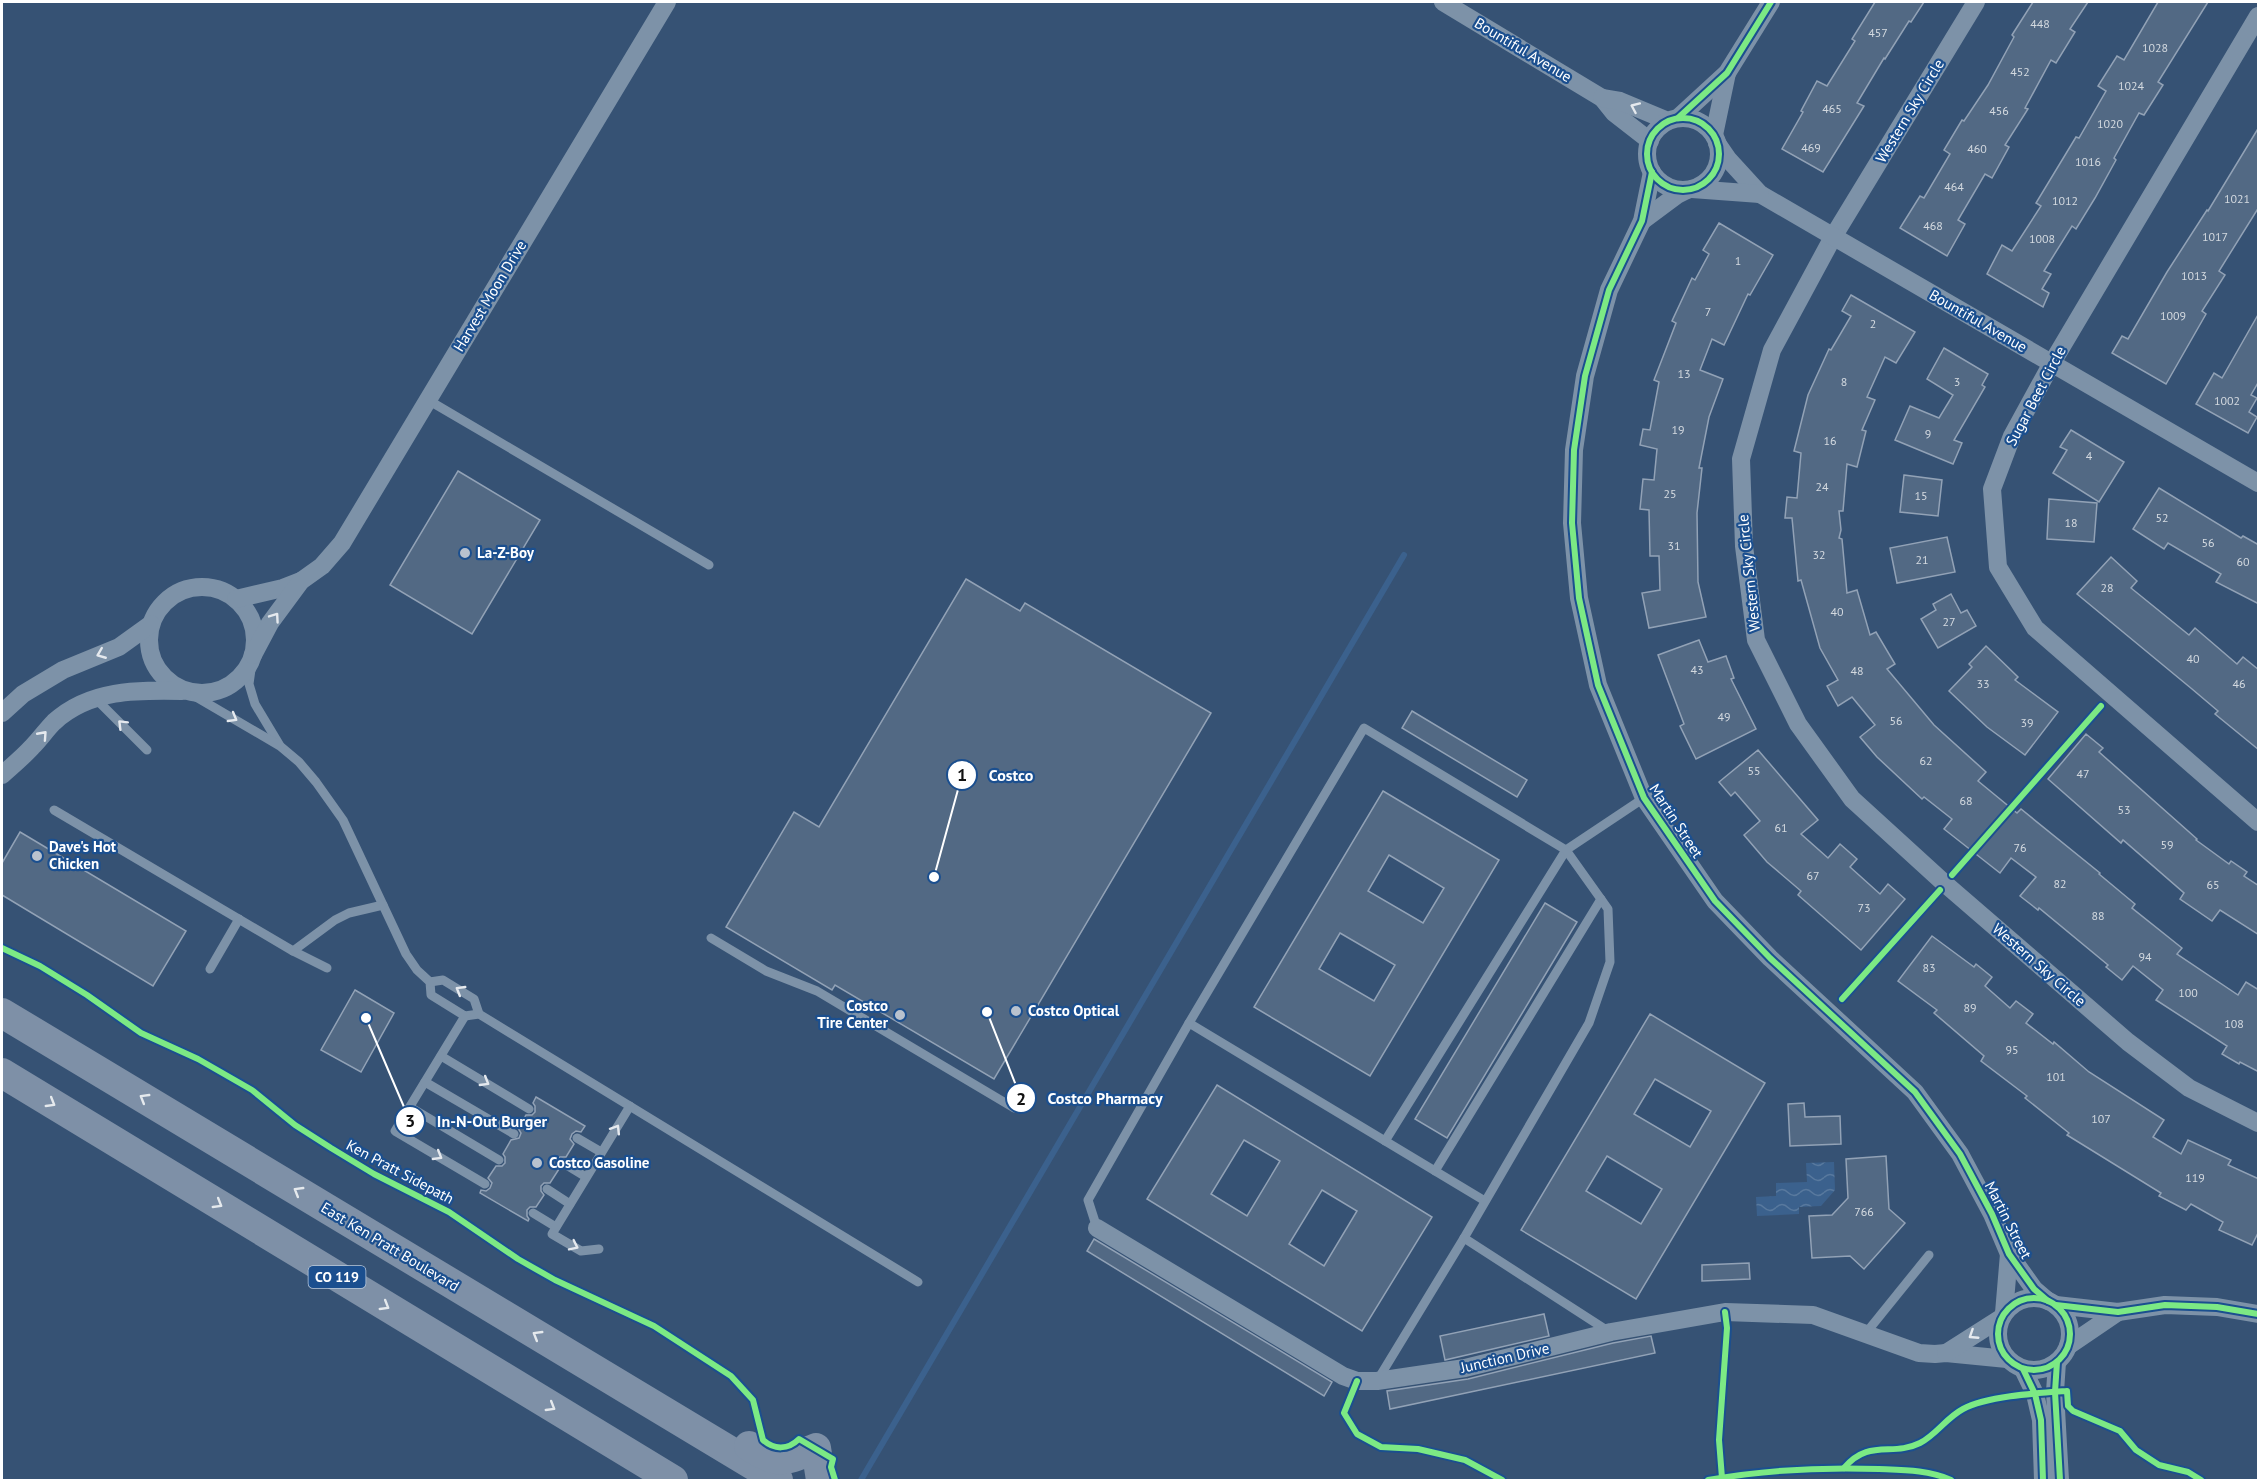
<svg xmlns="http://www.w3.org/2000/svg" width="2260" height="1482" font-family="'PT Sans',sans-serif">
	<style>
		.water { fill: url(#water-waves) }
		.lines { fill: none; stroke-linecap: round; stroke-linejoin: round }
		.stream { stroke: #3b618d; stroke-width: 6 }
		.building { fill: #526984; stroke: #92a2b6; stroke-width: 1.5; fill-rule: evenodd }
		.service { stroke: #7d92a8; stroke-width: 9 }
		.minor { stroke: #7d92a8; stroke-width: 18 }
		.trunk { stroke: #7e90a7; stroke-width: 30 }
		.cycleway-casing { stroke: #1b4f8f; stroke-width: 10 }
		.cycleway { stroke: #7ce984; stroke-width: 6 }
		.oneway { stroke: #e5e9ee }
		.oneway2 { stroke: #e5e9ed }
		.poi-dot { fill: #b9c2ce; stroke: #1b4f8f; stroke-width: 2 }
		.labels { text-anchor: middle; stroke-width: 4.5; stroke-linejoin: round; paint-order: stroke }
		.number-label { font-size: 12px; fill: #d4dae0 }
		.shield { fill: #1b4f8f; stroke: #bbcadd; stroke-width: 1.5 }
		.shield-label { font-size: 14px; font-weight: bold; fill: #fff }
		.street-label { font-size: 15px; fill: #fff; stroke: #1b4f8f }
		.poi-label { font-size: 15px; font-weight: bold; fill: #fff; stroke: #1b4f8f; text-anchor: start }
		.leader { fill: none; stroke: #fff; stroke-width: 2 }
		.callout-dot { fill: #fff; stroke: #1b4f8f; stroke-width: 2 }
		.mark-label { font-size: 18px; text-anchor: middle; font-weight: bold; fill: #111 }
		.callout-label { font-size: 16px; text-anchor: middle; font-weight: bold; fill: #fff; stroke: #1b4f8f; stroke-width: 4.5; stroke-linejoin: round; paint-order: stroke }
	</style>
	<defs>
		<pattern id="water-waves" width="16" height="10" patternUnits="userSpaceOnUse" patternTransform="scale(1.5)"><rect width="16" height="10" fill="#3b618d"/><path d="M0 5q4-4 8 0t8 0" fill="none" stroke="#58799e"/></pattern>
	</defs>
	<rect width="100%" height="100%" fill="#365274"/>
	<!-- water -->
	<path class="water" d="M1834,1162L1835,1190L1821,1206L1799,1207V1214L1757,1216L1756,1197L1776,1196V1183L1807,1182L1806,1163Z"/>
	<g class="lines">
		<!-- stream -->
		<path class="stream" d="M861,1480L1404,555"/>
	</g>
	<!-- building -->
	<g class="building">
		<path d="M1875,2H1924L1911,22L1909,21L1885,59L1884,58L1857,103L1864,106L1823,172L1782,149L1803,112L1801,111L1817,81L1827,86L1855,41L1852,39Z"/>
		<path d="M2033,2H2088L2070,29L2075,32L2056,63L2051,60L2025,108L2028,109L2005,145L2009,147L1992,178L1985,174L1958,220L1965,224L1947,256L1900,228L1920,196L1924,198L1950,154L1944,150L1962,120L1964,121L1988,85L2014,37L2012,35Z"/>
		<path d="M2158,2H2208L2158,82L2163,85L2144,115L2139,113L2114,158L2116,160L2095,198L2076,229L2072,226L2044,271L2051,274L2042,289L2049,293L2043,307L1987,274L2002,245L2012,251L2041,206L2036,203L2076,137L2079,138L2106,91L2098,86L2117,56L2124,60Z"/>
		<path d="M2259,127V207L2219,271L2225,275L2202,311L2206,314L2166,384L2112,353L2122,336L2128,339L2167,272L2207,210L2208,211Z"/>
		<path d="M1719,223L1773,255L1750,295L1748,294L1724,345L1712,339L1700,370L1723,379L1709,417L1699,468H1702L1697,513L1698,582L1706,617L1649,628L1642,593L1660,590L1659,556H1650L1649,510L1640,509L1643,479L1654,480L1657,449L1640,445L1643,429L1650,430L1659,382L1654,380L1676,323L1672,321L1692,278L1695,280L1709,254L1703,250Z"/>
		<path d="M1851,295L1915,332L1896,363L1885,357L1867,397L1875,400L1862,430L1866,431L1857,467L1847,464L1843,511H1839L1841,530L1839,538L1842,539L1847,593L1857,590L1870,635L1876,632L1895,664L1887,669L1934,725L1986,772L1978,781L2017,813L2021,809L2100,873L2099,874L2135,904L2132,908L2182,948L2177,954L2238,995L2246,982L2259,990V1072L2240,1062L2239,1064L2222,1054L2227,1046L2156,1000L2163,990L2133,966L2122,980L2106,967L2108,965L2039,908L2038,910L2020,896L2036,877L2011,858L2000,873L1944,829L1952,819L1924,797L1922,799L1877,757L1860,737L1875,725L1852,697L1838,706L1827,686L1838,680L1820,648L1801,580L1798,581L1792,518H1785L1787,497L1797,498L1801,453L1794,451L1808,395L1829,349L1831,350L1851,316L1842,311Z"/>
		<path d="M2259,313V381L2251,395L2257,398L2249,412L2257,417L2248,433L2196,404L2214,373L2222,378Z"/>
		<path d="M1944,348L1988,374L1982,385L1985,387L1954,440L1962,443L1953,464L1895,440L1910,406L1939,418L1953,395L1927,379Z"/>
		<path d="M2071,430L2124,462L2099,502L2053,473L2067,450L2060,447Z"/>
		<path d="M458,471L540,520L472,634L390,585Z"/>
		<path d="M1904,475L1942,480L1938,516L1900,512Z"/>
		<path d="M2159,488L2241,538L2243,536L2259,545V604L2216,582L2221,574L2168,543L2164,549L2133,529Z"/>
		<path d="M2049,499L2097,503L2094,542L2047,539Z"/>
		<path d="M1947,537L1955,572L1897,583L1890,548Z"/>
		<path d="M2111,557L2137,581L2131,588L2189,635L2195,628L2237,664L2243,657L2259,670V750L2215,714L2218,711L2192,689L2077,594Z"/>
		<path d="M966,579L1020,611L1025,603L1211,713L994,1079L835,985L832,990L726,927L794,812L819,827Z"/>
		<path d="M1951,594L1961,613L1967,610L1976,626L1938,648L1921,619L1936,610L1933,604Z"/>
		<path d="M1699,640L1708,662L1726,656L1734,678L1731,679L1756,729L1696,759L1680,726L1684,724L1658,655Z"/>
		<path d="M1986,646L2018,677L2015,680L2058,712L2025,755L1987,727L1949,691L1972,667L1969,664Z"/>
		<path d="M1412,711L1527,780L1517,797L1402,728Z"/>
		<path d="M2086,734L2103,748L2099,752L2197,839L2196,840L2229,864L2231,861L2247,872L2244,876L2259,886V935L2220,910L2212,921L2180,899L2184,893L2123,840L2121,843L2048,779Z"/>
		<path d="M1758,750L1818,820L1801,834L1828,858L1840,844L1857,859L1850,867L1880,894L1888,884L1905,899L1861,950L1798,895L1801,891L1767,862L1744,835L1760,821L1735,792L1731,796L1719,782Z"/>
		<path d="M1383,791L1499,860L1370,1076L1254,1007ZM1389,855L1444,888L1423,923L1368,891ZM1340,933L1395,965L1374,1001L1319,969Z"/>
		<path d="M20,832L186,931L153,986L2,895V863Z"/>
		<path d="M1545,903L1577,922L1447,1138L1415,1119Z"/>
		<path d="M1932,936L1974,967L1976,964L1992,977L1985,986L2010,1008L2016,1001L2033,1014L2026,1023L2053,1044L2054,1042L2089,1072L2164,1120L2153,1137L2181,1154L2188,1140L2231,1160L2228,1165L2259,1179V1231L2252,1245L2219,1230L2223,1222L2191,1204L2186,1210L2159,1196L2161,1193L2067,1135L2069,1133L2025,1098L2027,1096L1981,1061L1984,1056L1934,1013L1937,1010L1898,981Z"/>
		<path d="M355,990L394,1013L361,1072L321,1050Z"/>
		<path d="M1650,1014L1765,1083L1636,1299L1521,1230ZM1655,1079L1711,1111L1690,1147L1634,1114ZM1607,1156L1662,1189L1641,1224L1586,1191Z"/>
		<path d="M1217,1085L1432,1217L1362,1331L1147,1199ZM1244,1140L1280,1161L1247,1216L1211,1194ZM1322,1190L1357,1211L1324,1266L1289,1244Z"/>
		<path d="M536,1097L585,1126L581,1132L576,1131L572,1134L570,1139L574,1144L566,1157H560L557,1160L559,1169L550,1183H544L541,1186V1191L544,1195L536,1207H530L527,1210V1216L529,1219L528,1221L480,1193L481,1190L486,1191L490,1188L492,1183L488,1178L496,1166H502L505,1163V1157L503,1154L511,1140L519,1138L521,1133L518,1128L526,1115H532L535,1112V1106L533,1103Z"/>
		<path d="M1804,1103L1805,1117L1840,1116L1841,1144L1790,1146L1788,1104Z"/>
		<path d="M1886,1156L1889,1209L1905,1223L1864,1269L1850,1256L1812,1258L1809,1216L1832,1215L1848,1198L1846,1159Z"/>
		<path d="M1094,1239L1332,1382L1324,1396L1087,1251Z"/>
		<path d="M1749,1263L1750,1279L1702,1281V1265Z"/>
		<path d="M1544,1314L1549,1336L1445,1360L1440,1336Z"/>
		<path d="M1651,1336L1655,1353L1390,1409L1387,1391L1468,1379L1613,1343Z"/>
	</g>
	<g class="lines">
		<!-- service -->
		<g class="service">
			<path d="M428,400L709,565"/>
			<path d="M253,655L249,684L255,704L279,744"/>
			<path d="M186,691L280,746L299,762L316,782L343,820L406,954L417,970L430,982L431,995L465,1016L479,1014L918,1282"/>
			<path d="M96,699L147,750"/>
			<path d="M54,810L293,951L335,920L349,913L383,905"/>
			<path d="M711,938L766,971L817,991L1014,1108"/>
			<path d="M293,951L327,968"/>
			<path d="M210,969L239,919"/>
			<path d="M430,982L443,980L474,999L479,1014"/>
			<path d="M465,1016L395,1131L485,1184"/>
			<path d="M1189,1023L1485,1201"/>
			<path d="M441,1056L529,1109"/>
			<path d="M425,1082L514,1134"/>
			<path d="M410,1107L499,1160"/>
			<path d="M577,1138L601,1152"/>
			<path d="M1385,1141L1566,850L1644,798"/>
			<path d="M563,1163L586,1177"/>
			<path d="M1435,1171L1601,899"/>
			<path d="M547,1189L570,1204"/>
			<path d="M533,1213L556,1227"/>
			<path d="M1097,1228L1088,1200L1189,1023L1364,728L1566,850L1608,909L1610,962L1589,1023L1464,1238L1377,1381"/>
			<path d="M1464,1238L1608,1331"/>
			<path d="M599,1249L581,1251L552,1234L630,1106"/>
			<path d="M1866,1333L1929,1255"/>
		</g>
		<!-- minor -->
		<g class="minor">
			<path d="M1443,2L1602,98L1614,113L1650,141"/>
			<path d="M1976,2L1833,237L1772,350L1741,459L1744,546L1756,640L1798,724L1852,799L1943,882L2128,1042L2189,1088L2258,1123"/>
			<path d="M2258,16L2052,363L2012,436L1992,489L1998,567L2035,628L2258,822"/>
			<path d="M1602,98L1620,101L1668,121"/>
			<path d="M1678,118L1727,73L1771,2"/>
			<circle cx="1683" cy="154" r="36"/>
			<path d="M1714,135L1727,73"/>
			<path d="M1717,143L1728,159L1760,194L2258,483"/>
			<path d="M1652,172L1642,221L1609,290L1585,376L1574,450L1572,523L1579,598L1598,685L1644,798L1715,901L1770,958L1915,1092L1960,1154L1992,1214L2009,1254L2034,1289L2048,1301"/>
			<path d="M1692,189L1760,194"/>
			<path d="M1642,221L1677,195L1687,190"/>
			<circle cx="202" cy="640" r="53"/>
			<path d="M236,599L283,588L301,581"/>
			<path d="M253,655L270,623L301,581L322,566L342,543L667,2"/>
			<path d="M2,713L23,694L63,670L119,647L151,624"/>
			<path d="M2,775C12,766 23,757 32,747C40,739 46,730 54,722C90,689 137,690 182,691"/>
			<path d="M1097,1228L1343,1376L1357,1381H1377L1465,1368L1611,1332L1725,1312L1813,1315L1919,1353L1935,1354L1946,1353L2007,1359"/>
			<circle cx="2034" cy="1334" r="36"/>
			<path d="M2056,1305L2118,1312L2165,1305L2217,1307L2258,1314"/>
			<path d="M2004,1313L2009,1254"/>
			<path d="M2068,1346L2118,1312"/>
			<path d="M1946,1353L2001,1318"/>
			<path d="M2057,1362L2055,1392L2060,1480"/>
			<path d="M2023,1369L2035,1394L2041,1420L2043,1480"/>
		</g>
		<!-- trunk -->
		<g class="trunk">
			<path d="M2,1013L778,1480"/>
			<path d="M2,1073L673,1480"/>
			<path d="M749,1446C781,1465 782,1462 816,1448L821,1480"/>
		</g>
		<!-- cycleway casing -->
		<g class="cycleway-casing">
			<g id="cycleway">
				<path d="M1678,118L1727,73L1771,2"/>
				<circle cx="1683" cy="154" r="36"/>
				<path d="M1652,172L1642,221L1609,290L1585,376L1574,450L1572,523L1579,598L1598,685L1644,798L1715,901L1770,958L1915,1092L1960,1154L1992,1214L2009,1254L2034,1289L2048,1301"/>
				<path d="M1952,875L2101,706"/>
				<path d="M2,948L40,966L87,995L141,1033L198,1059L252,1090L295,1125L331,1148L374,1174L449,1212L518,1259L555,1280L654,1326L731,1376L753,1400L763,1440C774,1450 788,1450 799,1439L833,1459L831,1467L835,1480"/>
				<path d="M1842,999L1940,890"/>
				<circle cx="2034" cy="1334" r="36"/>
				<path d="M2056,1305L2118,1312L2165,1305L2217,1307L2258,1314"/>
				<path d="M2057,1362L2055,1392L2060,1480"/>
				<path d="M2023,1369L2035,1394L2041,1420L2043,1480"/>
				<path d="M1357,1381L1344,1413L1357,1434L1381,1447L1418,1449L1465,1460L1502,1480"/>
				<path d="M1844,1468C1869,1438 1892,1457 1920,1443C1936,1435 1946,1418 1963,1409C1987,1396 2039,1393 2067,1391L2068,1406L2073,1411L2120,1431L2136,1450L2159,1465L2188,1472L2201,1480"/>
				<path d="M1722,1478L1719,1440L1727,1328L1725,1312"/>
				<path d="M1708,1480C1764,1470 1822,1467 1879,1469C1903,1470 1929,1470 1951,1480"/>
			</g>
		</g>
		<!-- cycleway -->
		<use href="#cycleway" class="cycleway"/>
	</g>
	<!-- one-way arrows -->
	<defs><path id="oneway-chevron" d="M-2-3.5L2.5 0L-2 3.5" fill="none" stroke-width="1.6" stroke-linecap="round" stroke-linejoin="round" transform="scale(1.5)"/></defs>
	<g class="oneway">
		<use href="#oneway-chevron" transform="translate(1635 107) rotate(-156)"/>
		<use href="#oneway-chevron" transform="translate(275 617) rotate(-55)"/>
		<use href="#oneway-chevron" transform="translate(101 654) rotate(158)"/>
		<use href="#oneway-chevron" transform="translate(233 718) rotate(30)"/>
		<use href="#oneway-chevron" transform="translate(122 724) rotate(-135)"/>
		<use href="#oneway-chevron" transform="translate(43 735) rotate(-48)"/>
		<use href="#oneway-chevron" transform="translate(460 990) rotate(-149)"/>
		<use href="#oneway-chevron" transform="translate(485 1082) rotate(31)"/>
		<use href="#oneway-chevron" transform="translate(616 1129) rotate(-58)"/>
		<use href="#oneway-chevron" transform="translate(438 1156) rotate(31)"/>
		<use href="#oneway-chevron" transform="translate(574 1246) rotate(26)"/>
		<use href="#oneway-chevron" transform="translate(1973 1335) rotate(147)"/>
	</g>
	<g class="oneway2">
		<use href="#oneway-chevron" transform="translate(144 1098) rotate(-149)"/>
		<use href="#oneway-chevron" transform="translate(51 1103) rotate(31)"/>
		<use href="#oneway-chevron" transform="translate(298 1191) rotate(-149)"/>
		<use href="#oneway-chevron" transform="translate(218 1204) rotate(31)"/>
		<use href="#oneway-chevron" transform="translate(385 1306) rotate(31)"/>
		<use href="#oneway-chevron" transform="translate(537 1335) rotate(-149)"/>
		<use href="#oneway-chevron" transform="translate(551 1407) rotate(31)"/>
	</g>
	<!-- markers -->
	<g class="poi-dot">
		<circle cx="465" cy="553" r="6"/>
		<circle cx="37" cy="856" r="6"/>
		<circle cx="1016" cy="1011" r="6"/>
		<circle cx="900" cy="1015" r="6"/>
		<circle cx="537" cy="1163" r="6"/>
	</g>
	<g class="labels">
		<!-- number labels -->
		<g class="number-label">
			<text x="2040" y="28">448</text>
			<text x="1878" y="37">457</text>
			<text x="2155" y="52">1028</text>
			<text x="2020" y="76">452</text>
			<text x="2131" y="90">1024</text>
			<text x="1832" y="113">465</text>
			<text x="1999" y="115">456</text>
			<text x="2110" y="128">1020</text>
			<text x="1811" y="152">469</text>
			<text x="1977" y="153">460</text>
			<text x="2088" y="166">1016</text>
			<text x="1954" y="191">464</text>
			<text x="2237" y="203">1021</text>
			<text x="2065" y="205">1012</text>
			<text x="1933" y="230">468</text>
			<text x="2215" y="241">1017</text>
			<text x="2042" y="243">1008</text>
			<text x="1738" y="265">1</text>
			<text x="2194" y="280">1013</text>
			<text x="1708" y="316">7</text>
			<text x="2173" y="320">1009</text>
			<text x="1873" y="328">2</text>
			<text x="1684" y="378">13</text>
			<text x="1844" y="386">8</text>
			<text x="1957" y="386">3</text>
			<text x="2227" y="405">1002</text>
			<text x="1678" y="434">19</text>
			<text x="1928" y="438">9</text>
			<text x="1830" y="445">16</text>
			<text x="2089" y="460">4</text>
			<text x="1822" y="491">24</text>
			<text x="1670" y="498">25</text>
			<text x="1921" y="500">15</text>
			<text x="2162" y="522">52</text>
			<text x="2071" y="527">18</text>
			<text x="2208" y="547">56</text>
			<text x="1674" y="550">31</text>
			<text x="1819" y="559">32</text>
			<text x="1922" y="564">21</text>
			<text x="2243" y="566">60</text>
			<text x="2107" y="592">28</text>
			<text x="1837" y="616">40</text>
			<text x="1949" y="626">27</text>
			<text x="2193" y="663">40</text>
			<text x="1697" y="674">43</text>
			<text x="1857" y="675">48</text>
			<text x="1983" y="688">33</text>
			<text x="2239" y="688">46</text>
			<text x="1724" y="721">49</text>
			<text x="1896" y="725">56</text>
			<text x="2027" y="727">39</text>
			<text x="1926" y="765">62</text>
			<text x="1754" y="775">55</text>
			<text x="2083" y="778">47</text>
			<text x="1966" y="805">68</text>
			<text x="2124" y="814">53</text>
			<text x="1781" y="832">61</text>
			<text x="2167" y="849">59</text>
			<text x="2020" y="852">76</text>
			<text x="1813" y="880">67</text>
			<text x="2060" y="888">82</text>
			<text x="2213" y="889">65</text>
			<text x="1864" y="912">73</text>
			<text x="2098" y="920">88</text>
			<text x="2145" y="961">94</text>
			<text x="1929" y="972">83</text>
			<text x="2188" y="997">100</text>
			<text x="1970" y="1012">89</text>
			<text x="2234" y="1028">108</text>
			<text x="2012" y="1054">95</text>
			<text x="2056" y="1081">101</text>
			<text x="2101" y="1123">107</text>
			<text x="2195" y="1182">119</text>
			<text x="1864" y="1216">766</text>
		</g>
		<!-- shield labels -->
		<rect class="shield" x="308.5" y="1266" width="57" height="22" rx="4.5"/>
		<g class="shield-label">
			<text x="337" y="1282">CO 119</text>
		</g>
		<!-- street labels -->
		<g class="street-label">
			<text transform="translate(1523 50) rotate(31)" y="5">Bountiful Avenue</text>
			<text transform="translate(1910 111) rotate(-59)" y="5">Western Sky Circle</text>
			<text transform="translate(490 296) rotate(-59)" y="5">Harvest Moon Drive</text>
			<text transform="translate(1978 321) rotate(30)" y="5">Bountiful Avenue</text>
			<text transform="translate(2036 396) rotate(-62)" y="5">Sugar Beet Circle</text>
			<text transform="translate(1749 573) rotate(-96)" y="5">Western Sky Circle</text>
			<text transform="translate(1676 821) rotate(57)" y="5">Martin Street</text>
			<text transform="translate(2039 965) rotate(41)" y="5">Western Sky Circle</text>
			<text transform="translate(400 1172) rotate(28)" y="5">Ken Pratt Sidepath</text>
			<text transform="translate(2008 1220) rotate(63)" y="5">Martin Street</text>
			<text transform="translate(390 1247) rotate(31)" y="5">East Ken Pratt Boulevard</text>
			<text transform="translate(1505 1358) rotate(-13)" y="5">Junction Drive</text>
		</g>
		<!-- poi labels -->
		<g class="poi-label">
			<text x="477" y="558">La-Z-Boy</text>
			<text x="49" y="852">Dave's Hot<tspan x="49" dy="17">Chicken</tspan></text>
			<text x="888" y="1011" text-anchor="end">Costco<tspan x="888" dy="17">Tire Center</tspan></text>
			<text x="1028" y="1016">Costco Optical</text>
			<text x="549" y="1168">Costco Gasoline</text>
		</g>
	</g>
	<!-- callouts -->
	<path class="leader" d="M934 877L962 775M987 1012L1021 1098M366 1018L410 1121"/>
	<g class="callout-dot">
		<circle cx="934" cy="877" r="6"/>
		<circle cx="987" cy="1012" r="6"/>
		<circle cx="366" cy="1018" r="6"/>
		<circle cx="962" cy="775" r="15"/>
		<circle cx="1021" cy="1098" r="15"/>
		<circle cx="410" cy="1121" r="15"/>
	</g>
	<g class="mark-label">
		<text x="962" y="781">1</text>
		<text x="1021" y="1105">2</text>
		<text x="410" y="1127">3</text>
	</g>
	<g class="callout-label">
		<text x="1011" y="781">Costco</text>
		<text x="1105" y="1104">Costco Pharmacy</text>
		<text x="492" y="1127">In-N-Out Burger</text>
	</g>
	<!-- border -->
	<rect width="2260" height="1482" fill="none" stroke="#ffffff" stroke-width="6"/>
</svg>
